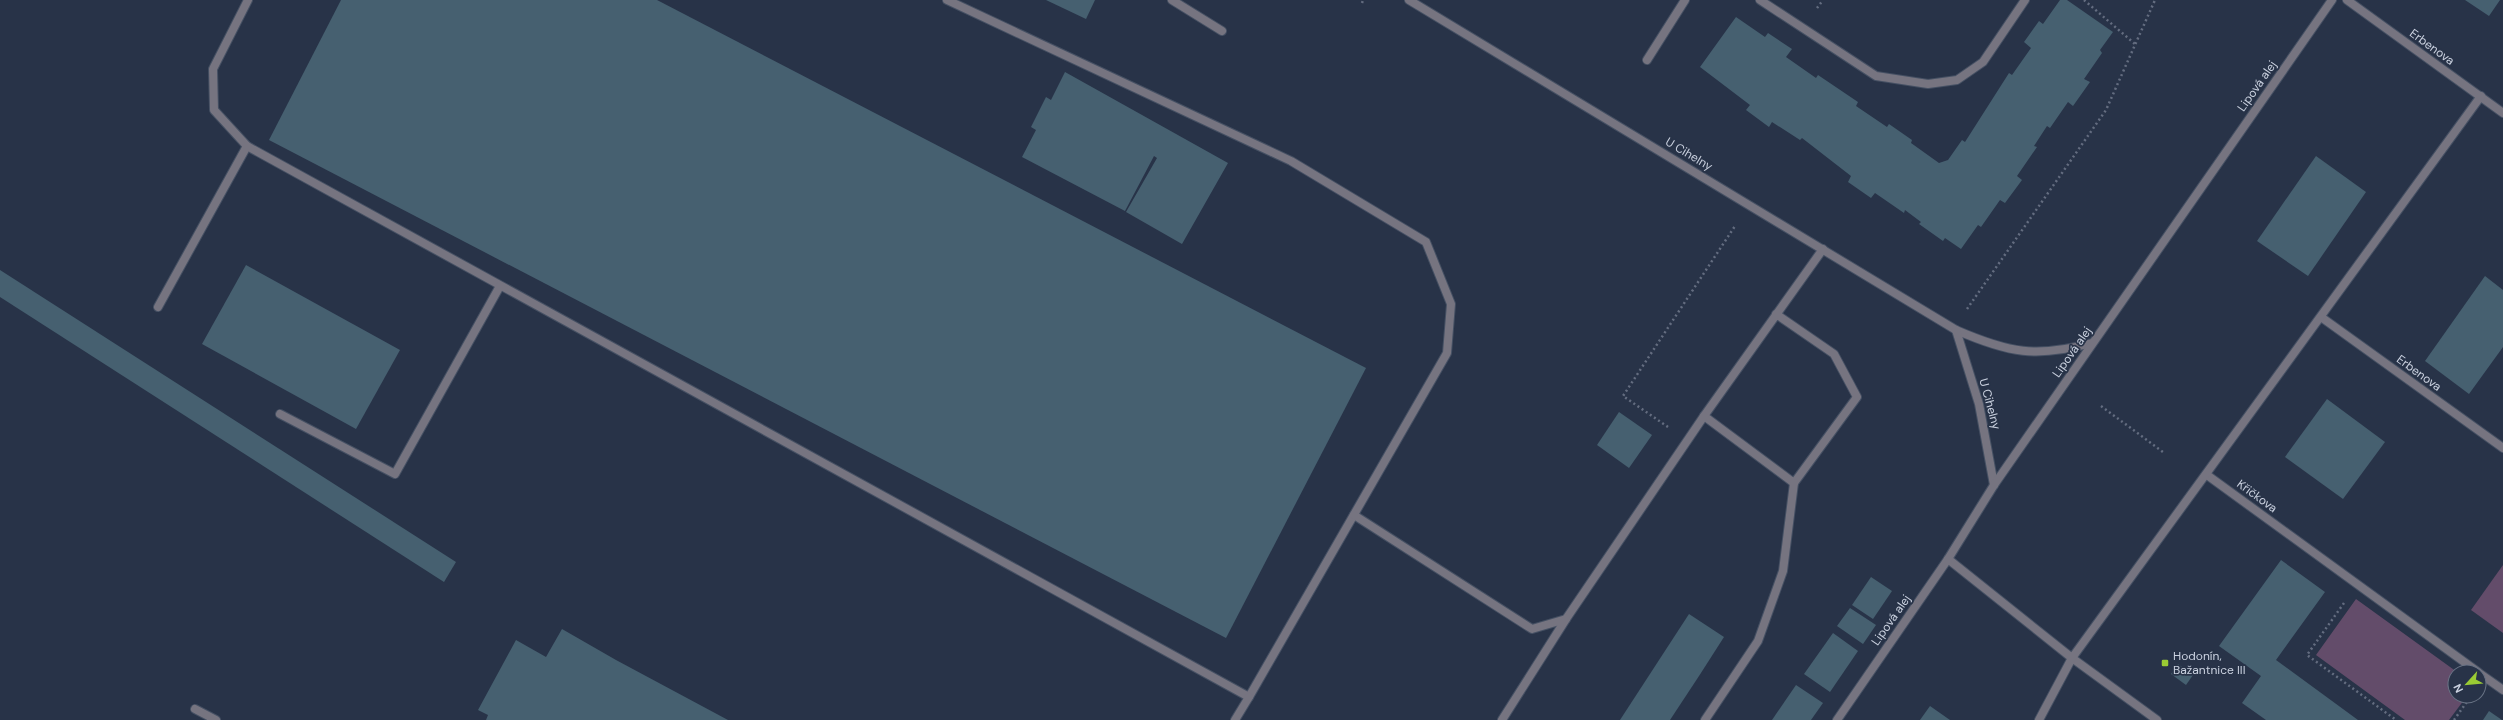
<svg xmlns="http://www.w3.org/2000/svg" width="2503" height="720" font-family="'DM Sans',sans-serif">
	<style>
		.green { fill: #634c6a }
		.building { fill: #466070 }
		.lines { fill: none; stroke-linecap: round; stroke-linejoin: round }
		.lane-casing { stroke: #455063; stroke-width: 10 }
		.street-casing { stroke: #455063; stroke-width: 10 }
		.path { stroke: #646d80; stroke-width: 2.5; stroke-dasharray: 2 3; stroke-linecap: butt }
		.lane { stroke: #767480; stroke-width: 8 }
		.street { stroke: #767480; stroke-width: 8 }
		.poi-dot { fill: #9acb34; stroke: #283348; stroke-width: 1.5 }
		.labels { text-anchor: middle; stroke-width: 3.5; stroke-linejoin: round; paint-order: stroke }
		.street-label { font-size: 12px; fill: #cbd2e0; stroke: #283348 }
		.poi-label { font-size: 12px; fill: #cbd2e0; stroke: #283348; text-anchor: start }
	</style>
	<rect width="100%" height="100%" fill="#283348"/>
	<!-- green -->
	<g class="green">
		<path d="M2503,565V633L2471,610Z"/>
		<path d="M2356,599L2457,672H2455V696H2467L2449,720H2405L2316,655Z"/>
	</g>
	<!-- building -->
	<g class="building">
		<path d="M341,0H657L1366,368L1226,638L269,140Z"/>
		<path d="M1046,0H1095L1086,19Z"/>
		<path d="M2060,0H2067L2113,32L2100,50L2102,53L2084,79L2090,82L2073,106L2068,102L2050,128L2047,126L2034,146L2037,147L2017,176L2022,180L2005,203L2000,200L1981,227L1978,225L1961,249L1945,238L1943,241L1919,224L1921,222L1905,210L1904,213L1875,193L1871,198L1848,182L1851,176L1802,138L1800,140L1772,122L1769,127L1746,110L1750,105L1700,67L1736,17L1765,37L1768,33L1792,49L1786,57L1816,78L1818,75L1858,102L1856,106L1887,127L1889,124L1912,140L1911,143L1939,163L1948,160L1962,140L1965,142L2009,73L2012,75L2031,48L2024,42L2039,21L2043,24Z"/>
		<path d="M2465,0H2500L2489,16Z"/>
		<path d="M1065,72L1228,163L1182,244L1126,212L1157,158L1154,156L1125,211L1022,157L1036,130L1031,127L1046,97L1051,100Z"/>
		<path d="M2316,156L2366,192L2308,276L2257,241Z"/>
		<path d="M246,265L400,350L356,429L202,344Z"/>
		<path d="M0,270L456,562L444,582L0,297Z"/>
		<path d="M2485,276L2503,290V347L2469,394L2425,361Z"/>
		<path d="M2327,399L2385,442L2343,499L2285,457Z"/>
		<path d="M1619,412L1652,435L1629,468L1597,445Z"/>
		<path d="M2281,560L2325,592L2276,660L2358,720H2266L2242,703L2261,676L2219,646Z"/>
		<path d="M1871,577L1892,591L1873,619L1852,605Z"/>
		<path d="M1850,608L1876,625L1863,644L1837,626Z"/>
		<path d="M1689,614L1724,637L1699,676L1670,720H1620Z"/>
		<path d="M562,629L616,660L728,720H486L488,715L478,710L516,640L546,657Z"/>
		<path d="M1833,633L1858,651L1830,692L1804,674Z"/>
		<path d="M2178,664L2193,675L2186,685L2171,674Z"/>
		<path d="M1796,685L1823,703L1811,720H1772Z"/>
		<path d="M1930,706L1950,720H1920Z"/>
		<path d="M2489,711L2502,720H2483Z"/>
	</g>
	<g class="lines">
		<!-- lane casing -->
		<g class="lane-casing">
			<g id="lane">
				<path d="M248,0L213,69L214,110L247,146L1249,697L1447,353L1451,304L1426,242L1291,161L947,0"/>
				<path d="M1172,0L1222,31"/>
				<path d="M1760,0L1876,76L1928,84L1957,80L1983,62L2025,0"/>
				<path d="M1647,60L1685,0"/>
				<path d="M158,307L247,146"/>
				<path d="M1776,314L1834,354L1857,397L1794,483L1704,416L1823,249"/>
				<path d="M280,414L395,474L500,286"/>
				<path d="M1354,515L1532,629L1566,619L1704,416"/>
				<path d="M195,709L216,720"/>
				<path d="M1235,720L1249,697"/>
				<path d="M1502,720L1566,619"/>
				<path d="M1705,720L1758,641L1783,571L1794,483"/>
			</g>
		</g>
		<!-- street casing -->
		<g class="street-casing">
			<g id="street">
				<path d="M1409,0L1956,330C2009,353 2036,358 2092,343"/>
				<path d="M2347,0L2503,113"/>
				<path d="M2321,317L2503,448"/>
				<path d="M1956,330L1979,404L1994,485"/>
				<path d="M2207,475L2478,672"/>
				<path d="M1948,559L2072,658L2157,720"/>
				<path d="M2479,673L2503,690"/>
				<path d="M1837,720L1948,559L1994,485L2332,0"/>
				<path d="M2039,720L2072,658L2481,96"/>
			</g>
		</g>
		<!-- path -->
		<g class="path">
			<path d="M2084,0L2135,44"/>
			<path d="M1362,3L1363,0"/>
			<path d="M1817,8L1823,0"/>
			<path d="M1967,309L2106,110L2155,0"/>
			<path d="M2101,406L2163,452"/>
			<path d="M1668,427L1623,396L1735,226"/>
			<path d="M2344,603L2307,655L2396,720"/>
			<path d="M2454,720L2471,696"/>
		</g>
		<!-- lane -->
		<use href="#lane" class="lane"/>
		<!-- street -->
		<use href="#street" class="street"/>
	</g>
	<!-- markers -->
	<rect class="poi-dot" x="2161" y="659" width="8" height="8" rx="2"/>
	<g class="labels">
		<!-- street labels -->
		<g class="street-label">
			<text transform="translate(2432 47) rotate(36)" y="4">Erbenova</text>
			<text transform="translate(2257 86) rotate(-55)" y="4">Lipová alej</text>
			<text transform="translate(1689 154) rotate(31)" y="4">U Cihelny</text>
			<text transform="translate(2072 352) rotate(-55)" y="4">Lipová alej</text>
			<text transform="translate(2419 373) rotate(36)" y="4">Erbenova</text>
			<text transform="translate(1990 404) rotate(75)" y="4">U Cihelny</text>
			<text transform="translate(2257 496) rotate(36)" y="4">Křičkova</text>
			<text transform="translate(1891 620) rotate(-55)" y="4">Lipová alej</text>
		</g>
		<!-- poi labels -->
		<g class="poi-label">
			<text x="2173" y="660">Hodonín,<tspan x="2173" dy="14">Bažantnice III</tspan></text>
		</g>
	</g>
	<!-- north arrow -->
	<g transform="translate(2467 684) rotate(243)"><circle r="19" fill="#283348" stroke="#697385"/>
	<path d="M0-3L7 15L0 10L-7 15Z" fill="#9acb34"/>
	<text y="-6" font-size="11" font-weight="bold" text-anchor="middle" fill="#cbd2e0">N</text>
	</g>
</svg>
